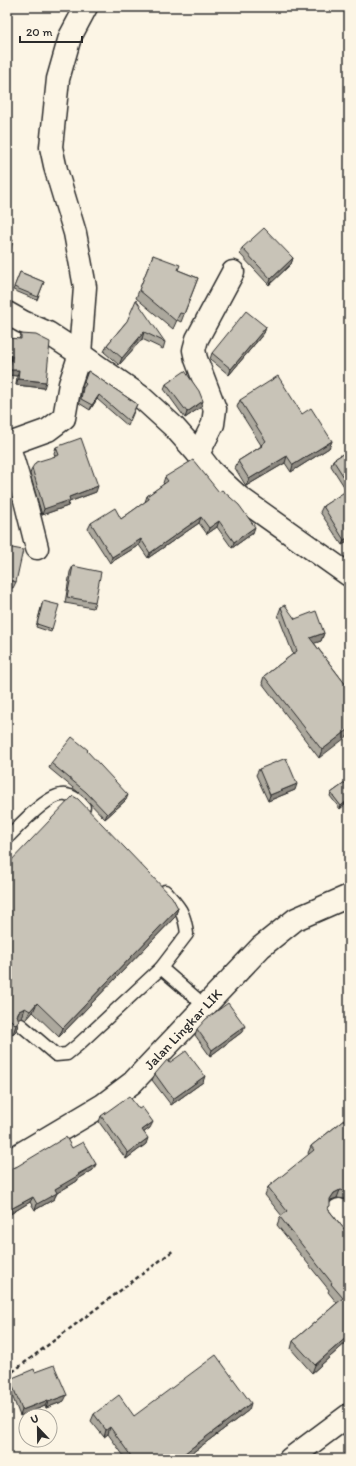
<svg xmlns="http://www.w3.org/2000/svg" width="356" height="1466" font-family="Itim,sans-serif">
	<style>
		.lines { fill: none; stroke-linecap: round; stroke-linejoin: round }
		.service-casing { stroke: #2b2b2b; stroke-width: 15 }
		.minor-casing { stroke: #2b2b2b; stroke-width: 25 }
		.tertiary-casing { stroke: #2b2b2b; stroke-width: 25 }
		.path { stroke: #2b2b2b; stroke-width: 2.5; stroke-dasharray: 4 3; stroke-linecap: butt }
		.service { stroke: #fcf5e5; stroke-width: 12 }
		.minor { stroke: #fcf5e5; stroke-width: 22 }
		.tertiary { stroke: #fcf5e5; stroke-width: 22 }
		.wall { fill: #aca89d; stroke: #2b2b2b }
		.shaded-wall { fill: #8c8880; stroke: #2b2b2b }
		.building { fill: #c8c3b7; stroke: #2b2b2b }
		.labels { text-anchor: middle; stroke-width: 3.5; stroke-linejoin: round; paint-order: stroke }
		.street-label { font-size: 14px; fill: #2b2b2b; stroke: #fcf5e5 }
	</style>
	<rect width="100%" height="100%" fill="#fcf5e5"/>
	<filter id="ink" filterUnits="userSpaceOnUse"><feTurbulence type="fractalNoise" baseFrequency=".025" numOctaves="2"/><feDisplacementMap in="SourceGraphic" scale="8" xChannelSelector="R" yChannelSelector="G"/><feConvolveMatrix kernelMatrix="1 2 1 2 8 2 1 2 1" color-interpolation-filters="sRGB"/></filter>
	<g filter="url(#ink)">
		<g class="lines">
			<!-- service casing -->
			<g class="service-casing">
				<g id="service">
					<path d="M7,838C18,827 50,791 66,795C73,796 80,802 84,807"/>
					<path d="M161,968L205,1006"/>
					<path d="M21,1025L56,1055L67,1054L78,1045L161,968L187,934C185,913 179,906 165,891"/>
				</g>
			</g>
			<!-- minor casing -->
			<g class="minor-casing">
				<g id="minor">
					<path d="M7,313L23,322L48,333L80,354L140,396L174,427L198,454L211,471L239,497L349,575"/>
					<path d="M198,454L213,424L215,409L196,359L194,350L197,339L233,272"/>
					<path d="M37,548L25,500L9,447L12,443L48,430L64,418L70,384L80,354L85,287L75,233L56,170L51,147L58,79L70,37L86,7"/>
					<path id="s1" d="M7,1162L103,1105L132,1083L261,947L296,919L349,896"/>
					<path d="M339,1210L349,1222"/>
				</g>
			</g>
			<!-- tertiary casing -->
			<g class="tertiary-casing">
				<path id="tertiary" d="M290,1459L349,1415"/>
			</g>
			<!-- path -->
			<path class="path" d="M7,1376L174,1250"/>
			<!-- service -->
			<use href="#service" class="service"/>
			<!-- minor -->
			<use href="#minor" class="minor"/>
			<!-- tertiary -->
			<use href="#tertiary" class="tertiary"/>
		</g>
		<!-- wall -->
		<g class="wall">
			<path d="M242,248L293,258L291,264L269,285L240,254Z"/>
			<path d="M153,255L178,270L198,278L181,322L177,320L173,329L136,298Z"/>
			<path d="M20,272L44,282L37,300L13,290Z"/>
			<path d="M127,321L165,342L163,349L142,339L119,365L104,352L107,345Z"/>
			<path d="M266,327L264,333L229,375L210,359L212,353Z"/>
			<path d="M21,334L44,388L16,385L17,376L8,375L10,361H7V338L19,339Z"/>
			<path d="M88,371L137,404L128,426L97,399L90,410L79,403L81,393L83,388L82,387Z"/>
			<path d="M166,384L201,407L185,418L164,389Z"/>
			<path d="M240,400L302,414L332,441L329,448L291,472L285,463L246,486L235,468L238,461L260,447L261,445L237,407Z"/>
			<path d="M56,447L96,492L69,502L68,506L42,515L30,474L32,468L55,456L54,453Z"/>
			<path d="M349,450V541L342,545L320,512L323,506L347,491L331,466L333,460Z"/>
			<path d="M165,477L253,533L232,548L217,527L207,534L199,523L148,558L139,545L110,563L88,529L91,523L121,519L145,502L147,496L164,484L163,483Z"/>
			<path d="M7,547L16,582L13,588L7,586Z"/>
			<path d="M73,566L95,602L93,608L65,603L70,572Z"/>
			<path d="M42,604L52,629L51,632L36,627Z"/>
			<path d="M281,607L295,619L324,633L321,641L314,643L349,689L319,758L262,683L264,676L293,654L278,615Z"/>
			<path d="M51,763L126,800L105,819L84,797L49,768Z"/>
			<path d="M259,769L295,790L268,801L256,775Z"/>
			<path d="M349,780V801L340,809L330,796L331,793Z"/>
			<path d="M7,865L178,908L175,917L59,1037L33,1012L26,1020L22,1018L18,1019L19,1021L16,1031L13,1034L7,1029Z"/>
			<path d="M197,1029L242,1032L210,1056L195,1035Z"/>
			<path d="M169,1063L203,1082L171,1105L152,1080L155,1074Z"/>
			<path d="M101,1116L150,1128L144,1132L146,1144L126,1159L99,1122Z"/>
			<path d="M349,1116V1196L345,1199L337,1198L331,1200L330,1202L328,1209L349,1235V1340L312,1373L291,1349L293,1341L337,1303L328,1292L329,1290L277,1225L280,1217L282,1216L265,1195L268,1187L309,1155L308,1153L311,1146Z"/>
			<path d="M72,1148L96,1164L93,1170L78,1179L77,1181L57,1193L54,1199L35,1210L30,1202L7,1216V1168L10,1169Z"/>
			<path d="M35,1372L64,1401L46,1408L45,1406L20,1416L8,1385L10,1379Z"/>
			<path d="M249,1410L184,1459H126L108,1434L104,1437L91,1421L94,1414L134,1416Z"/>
		</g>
		<!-- shaded-wall -->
		<g class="shaded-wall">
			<path d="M293,258L291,264L269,285L271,279Z"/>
			<path d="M266,327L264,333L229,375L231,369Z"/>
			<path d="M144,332L142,339L119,365L122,358Z"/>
			<path d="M7,355L12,356L10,361H7Z"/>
			<path d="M10,370H19L17,376L8,375Z"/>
			<path d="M18,379L46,382L44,388L16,385Z"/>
			<path d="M99,395L97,399L90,410L92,405Z"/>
			<path d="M203,401L201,407L185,418L187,412Z"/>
			<path d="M332,441L329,448L291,472L293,465Z"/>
			<path d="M287,456L285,463L246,486L249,479Z"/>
			<path d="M98,486L96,492L69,502L68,506L42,515L44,509L69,497Z"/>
			<path d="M201,517L199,523L148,558L150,553Z"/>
			<path d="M219,521L217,527L207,534L209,528Z"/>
			<path d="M255,527L253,533L232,548L234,542Z"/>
			<path d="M349,537V541L342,545L344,540Z"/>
			<path d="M141,539L139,545L110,563L112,557Z"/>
			<path d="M324,633L321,641L307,646L310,638Z"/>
			<path d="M349,729V735L319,758L322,750Z"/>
			<path d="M297,784L295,790L268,801L270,795Z"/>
			<path d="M128,795L126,800L105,819L107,814Z"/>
			<path d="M349,799V801L340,809L341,806Z"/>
			<path d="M178,908L175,917L59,1037L63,1028Z"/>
			<path d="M37,1003L33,1012L26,1020L30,1011Z"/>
			<path d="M25,1008L22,1018L16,1020L14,1024L19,1011Z"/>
			<path d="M19,1021L16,1031L13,1034L16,1025Z"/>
			<path d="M245,1026L242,1032L210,1056L212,1050Z"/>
			<path d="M205,1076L203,1082L171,1105L173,1099Z"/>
			<path d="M153,1122L150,1128L140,1135L142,1130Z"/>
			<path d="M148,1138L146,1144L126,1159L128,1153Z"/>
			<path d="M96,1164L93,1170L78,1179L77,1181L57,1193L54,1199L35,1210L37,1204L55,1189Z"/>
			<path d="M340,1190L337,1198L331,1200L327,1206L330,1199L334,1193Z"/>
			<path d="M349,1190V1196L345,1199L347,1192Z"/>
			<path d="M33,1197L30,1202L7,1216V1211Z"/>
			<path d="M349,1335V1340L312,1373L315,1365Z"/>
			<path d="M67,1395L64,1401L46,1408L48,1402Z"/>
			<path d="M48,1400L45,1406L20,1416L22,1410Z"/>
			<path d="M251,1403L249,1410L184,1459H177Z"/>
			<path d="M110,1427L108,1434L104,1437L106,1430Z"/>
		</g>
		<!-- building -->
		<g class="building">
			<path d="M264,228L293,258L271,279L242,248Z"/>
			<path d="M7,239L13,240L7,265Z"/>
			<path d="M153,255L180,265L178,270L198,278L184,314L180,313L176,321L139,290Z"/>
			<path d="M20,272L44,282L38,297L14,287Z"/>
			<path d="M136,300L165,342L144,332L122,358L107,345L127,321Z"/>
			<path d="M246,311L266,327L231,369L212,353Z"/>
			<path d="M21,334L36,335L50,342L46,382L18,379L19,370H10L12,356L7,355V338L21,339Z"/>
			<path d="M88,371L137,404L129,421L99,395L92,405L81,399L83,388L86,384L84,382Z"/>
			<path d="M185,371L199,391L203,401L187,412L166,384Z"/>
			<path d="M278,376L302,414L311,408L332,441L293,465L287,456L249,479L238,461L262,446L261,445L266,441L240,400Z"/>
			<path d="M81,438L98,486L69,497L70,500L44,509L32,468L36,462L59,455L56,447Z"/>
			<path d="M349,450V485L333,460Z"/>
			<path d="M193,460L219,492L222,490L239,505L255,527L234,542L219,521L209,528L201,517L150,553L141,539L112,557L91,523L115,508L121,519L149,499L147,496L168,481L165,477Z"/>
			<path d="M7,474L9,479L7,480Z"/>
			<path d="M349,489V537L344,540L323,506Z"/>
			<path d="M7,547L23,550L16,582L7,580Z"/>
			<path d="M73,566L101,572L95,602L67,597Z"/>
			<path d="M43,601L59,605L52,629L37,624Z"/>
			<path d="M285,605L295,619L316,611L324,633L310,638L349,689V729L322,750L264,676L297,651L281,607Z"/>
			<path d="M72,737L88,750L87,751L128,795L107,814L86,792L51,763Z"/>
			<path d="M286,758L297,784L270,795L259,769Z"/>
			<path d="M349,780V799L341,806L331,793Z"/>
			<path d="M73,796L78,799L172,897L178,908L63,1028L37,1003L30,1011L25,1008L19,1011L17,1015L19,1021L16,1025L7,1016V932L8,930L7,929V865Z"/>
			<path d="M228,1003L245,1026L212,1050L197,1029L206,1019Z"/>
			<path d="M186,1051L205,1076L173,1099L155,1074L167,1060L169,1063Z"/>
			<path d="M129,1096L139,1109L142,1107L153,1122L142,1130L148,1138L128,1153L101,1116Z"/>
			<path d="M349,1116V1190L347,1192L340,1190L334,1193L330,1199V1206L327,1208L349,1235V1335L315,1365L293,1341L343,1298L331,1284L332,1283L280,1217L287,1211L268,1187L314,1150L311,1146Z"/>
			<path d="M66,1137L72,1148L83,1142L96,1164L78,1174L79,1175L55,1189L57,1193L37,1204L33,1197L7,1211V1168L10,1169L16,1167Z"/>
			<path d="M216,1355L251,1403L177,1459H126L131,1456L110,1427L106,1430L94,1414L119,1395L134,1416Z"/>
			<path d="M54,1365L67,1395L48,1402V1400L22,1410L10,1379L34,1369L35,1372Z"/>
		</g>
	</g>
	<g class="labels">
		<!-- street labels -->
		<g class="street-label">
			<text dy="5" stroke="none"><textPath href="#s1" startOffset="222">Jalan Lingkar LIK</textPath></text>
		</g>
	</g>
	<!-- margin -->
	<rect width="356" height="1466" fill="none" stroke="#fcf5e5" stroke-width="24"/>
	<rect x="12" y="12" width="332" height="1442" fill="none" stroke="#2b2b2b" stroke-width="1.5" filter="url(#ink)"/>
	<!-- north arrow -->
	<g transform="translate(38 1428) rotate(338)"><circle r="19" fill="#fcf5e5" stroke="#a8a49b"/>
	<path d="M0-3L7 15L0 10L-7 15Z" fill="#2b2b2b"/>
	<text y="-6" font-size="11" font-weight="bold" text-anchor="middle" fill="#2b2b2b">U</text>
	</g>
	<!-- scale -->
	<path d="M20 36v6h62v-6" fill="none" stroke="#2b2b2b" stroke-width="2"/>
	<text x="26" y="36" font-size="12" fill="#2b2b2b" stroke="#fcf5e5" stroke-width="3" paint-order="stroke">20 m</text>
</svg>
